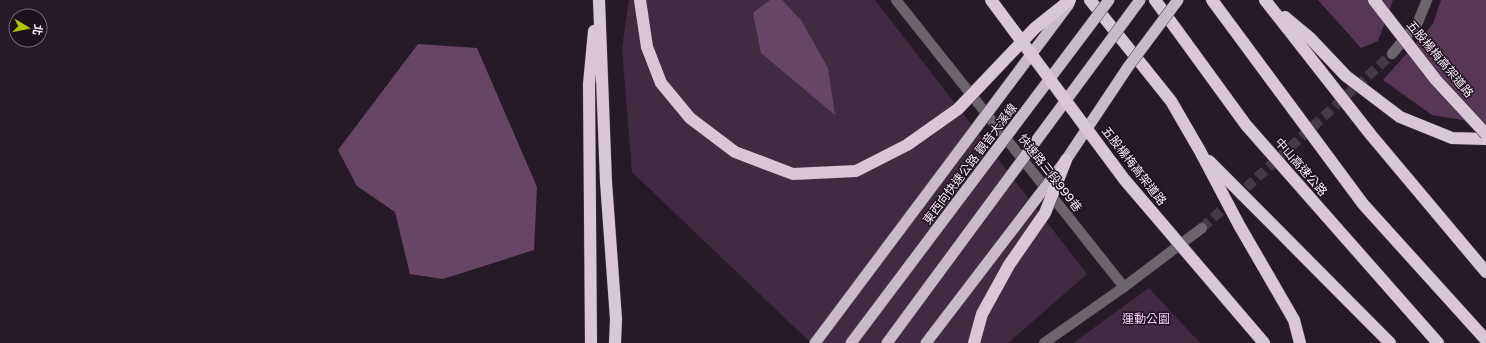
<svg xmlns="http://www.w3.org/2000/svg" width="1486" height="343" font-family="'Varela Round','Noto Sans TC',sans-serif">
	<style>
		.green { fill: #432a43 }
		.forest { fill: #573656 }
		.water { fill: #674566 }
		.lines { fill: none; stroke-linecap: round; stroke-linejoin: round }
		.tertiary-tunnel { stroke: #463a46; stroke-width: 10; stroke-dasharray: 10 5; stroke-linecap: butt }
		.service-casing { stroke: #443844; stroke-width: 11 }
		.tertiary-casing { stroke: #443844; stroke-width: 11 }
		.motorway-casing { stroke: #443844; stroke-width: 13 }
		.service { stroke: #6c656c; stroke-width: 10 }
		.tertiary { stroke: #6c656c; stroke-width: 10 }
		.motorway { stroke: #d9c7d8; stroke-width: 12 }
		.trunk-bridge-casing { stroke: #443844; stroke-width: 12; stroke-linecap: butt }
		.motorway-bridge-casing { stroke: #443844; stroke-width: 13; stroke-linecap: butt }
		.trunk-bridge { stroke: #cab9c8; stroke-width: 11 }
		.motorway-bridge { stroke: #d9c7d8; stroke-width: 12 }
		.labels { text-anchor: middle; stroke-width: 3; stroke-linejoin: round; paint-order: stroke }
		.street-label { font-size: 12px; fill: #f7eef7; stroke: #1e111d }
		.park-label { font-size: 12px; fill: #fccdfa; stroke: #1e111d }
	</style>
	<rect width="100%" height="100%" fill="#271a27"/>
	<!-- green -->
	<g class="green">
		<path d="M629,0H875L1087,274L1008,343H811L632,172L622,48Z"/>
		<path d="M1149,288L1200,343H1073Z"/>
	</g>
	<!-- forest -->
	<g class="forest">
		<path d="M1318,0H1393L1378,41L1361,48Z"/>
		<path d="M1441,0H1486V124L1432,115L1383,80L1433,24Z"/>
	</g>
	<!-- water -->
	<g class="water">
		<path d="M770,0H782L801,20L828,68L835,115L761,53L753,13Z"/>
		<path d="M418,44L477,48L537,187L534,250L443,279L410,274L395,212L357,186L338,150Z"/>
	</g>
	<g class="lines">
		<!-- tertiary-tunnel -->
		<path class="tertiary-tunnel" d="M1202,228L1392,54"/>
		<!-- service casing -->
		<g class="service-casing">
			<path id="service" d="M896,0L1124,287"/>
		</g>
		<!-- tertiary casing -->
		<g class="tertiary-casing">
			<g id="tertiary">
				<path d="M1392,54L1418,22L1427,0"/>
				<path d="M1044,343L1124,287L1202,228"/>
			</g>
		</g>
		<!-- motorway casing -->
		<g class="motorway-casing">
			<g id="motorway">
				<path d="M599,0L606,182L616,319L615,343"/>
				<path d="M1090,0L1171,101L1200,151L1239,225L1294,320L1300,343"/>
				<path d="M1155,0L1246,125L1438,343"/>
				<path d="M1212,0L1363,204L1486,340"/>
				<path d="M1265,0L1371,135L1486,272"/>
				<path d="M1285,17L1309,37L1346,76L1400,117L1452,138L1486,139"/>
				<path d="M1209,161L1390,343"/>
				<path d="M591,343L589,84L594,31"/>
			</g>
		</g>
		<!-- service -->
		<use href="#service" class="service"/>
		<!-- tertiary -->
		<use href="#tertiary" class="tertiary"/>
		<!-- motorway -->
		<use href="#motorway" class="motorway"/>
		<!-- trunk-bridge casing -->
		<g class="trunk-bridge-casing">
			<g id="trunk-bridge">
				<path d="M815,343L1069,4"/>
				<path d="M851,343L1109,0"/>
				<path d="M887,343L1140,0"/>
				<path d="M926,343L1066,160L1128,67L1178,0"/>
			</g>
		</g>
		<!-- motorway-bridge casing -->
		<g class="motorway-bridge-casing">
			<g id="motorway-bridge">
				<path d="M640,0L647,47L661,83L690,118L735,152L793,174L856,171L907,145L958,109L1035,28L1070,0"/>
				<path d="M991,0L1124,179L1264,343"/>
				<path d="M1374,0L1436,80L1486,134"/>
				<path d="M974,343L982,314L1009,265L1045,213L1066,160"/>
			</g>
		</g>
		<!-- trunk-bridge -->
		<use href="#trunk-bridge" class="trunk-bridge"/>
		<!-- motorway-bridge -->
		<use href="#motorway-bridge" class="motorway-bridge"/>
	</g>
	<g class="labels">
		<!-- street labels -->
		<g class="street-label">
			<text transform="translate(1440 59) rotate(50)" y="4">五股楊梅高架道路</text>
			<text transform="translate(970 164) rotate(-53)" y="4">東西向快速公路 觀音大溪線</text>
			<text transform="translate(1134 166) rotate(52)" y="4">五股楊梅高架道路</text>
			<text transform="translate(1301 167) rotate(49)" y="4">中山高速公路</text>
			<text transform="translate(1050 173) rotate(52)" y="4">快速路三段999巷</text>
		</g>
		<!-- park labels -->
		<g class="park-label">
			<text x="1146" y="323">運動公園</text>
		</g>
	</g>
	<!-- north arrow -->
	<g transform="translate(28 28) rotate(100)"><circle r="19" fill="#1e111d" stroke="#756974"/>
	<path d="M0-3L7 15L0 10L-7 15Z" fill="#afc504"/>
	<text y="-6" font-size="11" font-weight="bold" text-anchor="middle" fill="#f7eef7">北</text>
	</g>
</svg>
